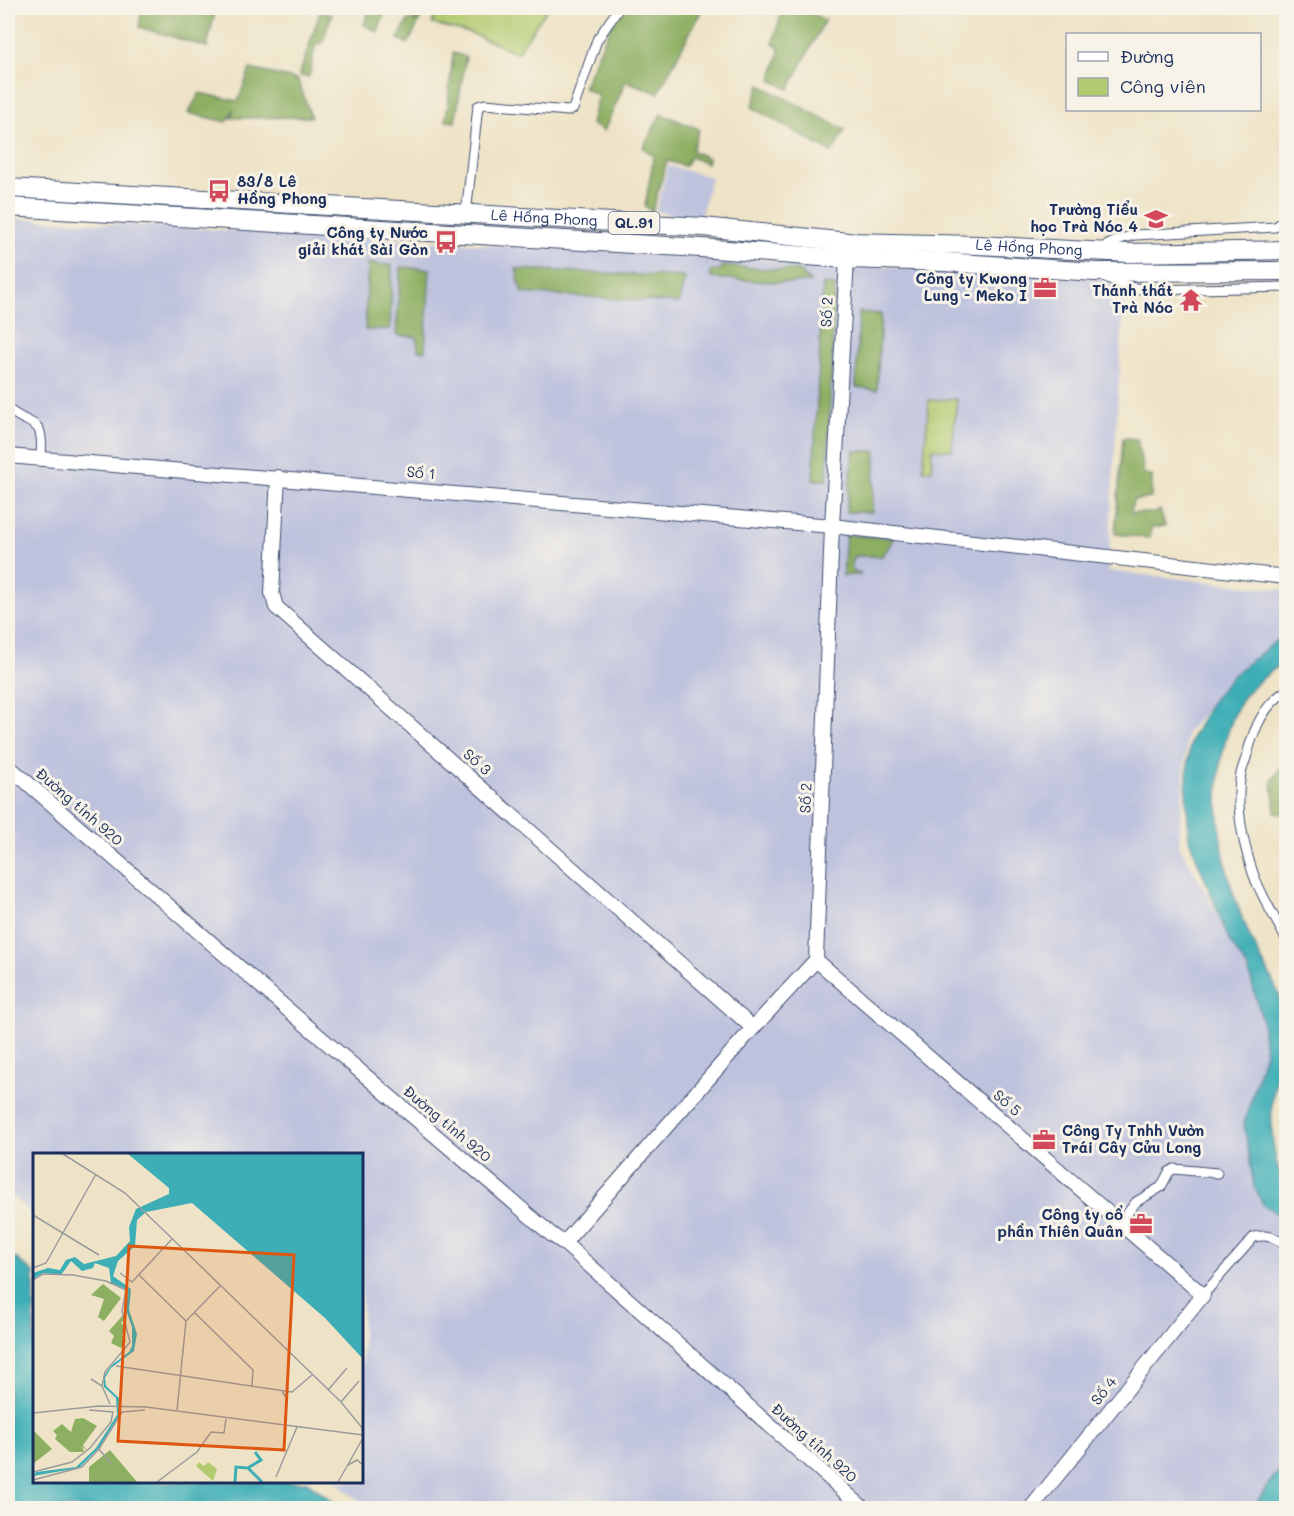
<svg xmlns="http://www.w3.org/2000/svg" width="1294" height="1516" font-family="Mali,sans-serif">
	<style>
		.industrial { fill: #bec2dd }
		.green { fill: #b2cb70; stroke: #667d67; stroke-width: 1.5 }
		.forest { fill: #8daf62; stroke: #546f60; stroke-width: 1.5 }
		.water { fill: #3daeb6; stroke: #2c6e8a; stroke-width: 1.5 }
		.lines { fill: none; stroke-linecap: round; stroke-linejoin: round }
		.street-casing { stroke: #3b4a6e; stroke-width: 11 }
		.secondary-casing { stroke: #3b4a6e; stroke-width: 16 }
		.highway-casing { stroke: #3b4a6e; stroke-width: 20 }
		.street { stroke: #fff; stroke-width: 9 }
		.secondary { stroke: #fff; stroke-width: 14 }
		.highway { stroke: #fff; stroke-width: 18 }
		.labels { text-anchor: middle; stroke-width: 6; stroke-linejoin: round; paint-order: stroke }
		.shield { fill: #f7f3e8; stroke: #5d6a87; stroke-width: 1.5 }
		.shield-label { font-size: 14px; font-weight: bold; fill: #1b2f5e }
		.poi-label { font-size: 15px; font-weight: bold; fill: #1b2f5e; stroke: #f7f3e8; text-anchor: end }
		.street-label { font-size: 15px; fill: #1b2f5e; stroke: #f7f3e8 }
		.inset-river { fill: none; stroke: #3daeb6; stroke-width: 3 }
		.inset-road { fill: none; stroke: #9a9b9c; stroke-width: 1.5 }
		.view { fill: #de5710; fill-opacity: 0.15; stroke: #de5710; stroke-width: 3 }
		.inset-edge { fill: none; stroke: #1b2f5e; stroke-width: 3 }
	</style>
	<rect width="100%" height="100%" fill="#f7f3e8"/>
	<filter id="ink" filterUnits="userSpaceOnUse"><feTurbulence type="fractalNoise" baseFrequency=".0167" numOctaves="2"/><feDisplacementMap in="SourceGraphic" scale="12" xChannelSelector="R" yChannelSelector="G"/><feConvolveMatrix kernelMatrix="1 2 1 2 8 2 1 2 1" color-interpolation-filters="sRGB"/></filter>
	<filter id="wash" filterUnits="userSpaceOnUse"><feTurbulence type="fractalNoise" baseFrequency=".008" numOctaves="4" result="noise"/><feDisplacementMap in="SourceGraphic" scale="24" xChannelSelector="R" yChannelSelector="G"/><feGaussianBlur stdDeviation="1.35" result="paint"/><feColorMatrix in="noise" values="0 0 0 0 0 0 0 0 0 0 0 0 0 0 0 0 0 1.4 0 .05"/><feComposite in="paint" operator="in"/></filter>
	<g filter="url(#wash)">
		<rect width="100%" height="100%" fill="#eee3c6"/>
		<!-- industrial -->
		<g class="industrial">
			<path d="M668,166L711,177L699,223L656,211Z"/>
			<path d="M8,218L1125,280L1108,571L1286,590V633L1232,676L1187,733L1179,845L1245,964L1262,1019L1265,1052L1244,1124L1254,1186L1278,1216L1286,1220V1508H368L336,1482H362V1154H34V1216L8,1192Z"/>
		</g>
		<!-- green -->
		<g class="green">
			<path d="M437,8H480L478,15L481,8H548L517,53L470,33L432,24Z"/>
			<path d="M957,399L952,450L932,449V470H923L929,400Z"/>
		</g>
		<!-- forest -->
		<g class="forest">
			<path d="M142,8H216L207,47L139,27Z"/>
			<path d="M417,8H431L422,16L408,44L398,39L408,20L416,22L412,15Z"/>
			<path d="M624,8H703L658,93L626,81L604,131L591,124L598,95L583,88L613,21Z"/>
			<path d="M783,8H801L825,20L789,89L771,80L779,54L778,46L773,43Z"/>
			<path d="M370,9L385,11L378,32L364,25Z"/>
			<path d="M320,12L332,14L322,44L316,43L309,77L299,76Z"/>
			<path d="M453,53L466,57L455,122L446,121Z"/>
			<path d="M250,69L298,80L311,117L231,118L234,109L227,122L188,113L200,93L238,101Z"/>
			<path d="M760,85L845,130L832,153L752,107Z"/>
			<path d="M661,114L699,129L692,151L708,158L707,163L690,157L685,166L667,161L652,212L645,206L654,156L643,148Z"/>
			<path d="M368,264L392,265L390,329L365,330Z"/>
			<path d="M723,266L800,271L810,282L790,283L711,278L710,271L720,270Z"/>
			<path d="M401,267L430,269L425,351L418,350L417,337L396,335Z"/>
			<path d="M516,269L685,277L679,303L522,293Z"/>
			<path d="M823,284L835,286L827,480H813Z"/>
			<path d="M859,312L881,314L877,390L856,387Z"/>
			<path d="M1123,438L1137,439L1143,469V473L1152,476L1151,498L1133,500L1131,513H1155L1160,510L1165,526L1151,528L1150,538L1115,534Z"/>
			<path d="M854,451H876L872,512H846Z"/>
			<path d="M846,535L893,538L890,545L882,556H853L851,570L862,574L843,576Z"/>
			<path d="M1286,758V815L1275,812L1272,781Z"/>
		</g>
		<!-- water -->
		<g class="water">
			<path d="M1286,633V660C1274,670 1250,686 1242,699C1203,771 1217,861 1248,932C1260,961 1281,988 1286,1019C1291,1048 1273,1076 1272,1104C1271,1128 1272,1154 1281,1176C1283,1179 1285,1180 1286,1183C1289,1191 1287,1211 1286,1220L1263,1204L1254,1186L1244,1124L1265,1052L1262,1019L1248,969L1229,940L1189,839L1186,791L1189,750L1192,737L1210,704L1232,676Z"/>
			<path d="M8,1252L34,1273V1482H307L342,1508H8Z"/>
			<path d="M1286,1464V1508H1253L1273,1478Z"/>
		</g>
	</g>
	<g filter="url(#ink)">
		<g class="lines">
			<!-- street casing -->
			<g class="street-casing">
				<g id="street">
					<path d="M466,214L478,106L485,104L568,111L573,109L597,40L619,8"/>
					<path d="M1102,248L1120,239L1135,235L1275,227L1280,224L1286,215"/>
					<path d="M1103,276L1129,287L1147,290L1286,287"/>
					<path d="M8,409C34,430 44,415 41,458"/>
					<path d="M1286,691C1264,705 1255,727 1248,751C1246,759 1243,766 1241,773C1235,805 1243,843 1253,873C1260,894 1276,919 1286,939"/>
					<path d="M1120,1223L1136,1202L1161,1187L1169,1172L1174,1169L1217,1173"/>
					<path d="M1203,1295L1254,1237C1268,1234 1274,1237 1286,1245"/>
				</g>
			</g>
			<!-- secondary casing -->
			<g class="secondary-casing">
				<g id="secondary">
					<path d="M8,456L832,526L1286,577"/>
					<path d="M278,477L272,593L276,607L753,1028"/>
					<path d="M8,766L286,1008L552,1235L564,1243L863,1508"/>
					<path d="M816,960L1203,1295L1031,1508"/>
					<path d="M564,1243L753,1028L816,960L832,526L847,259"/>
				</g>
			</g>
			<!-- highway casing -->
			<g class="highway-casing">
				<g id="highway">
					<path id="s1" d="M8,188L703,227L848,242L978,245L1129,253L1286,250"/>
					<path d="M8,207L701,248L847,259L944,262L1095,272L1286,271"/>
				</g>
			</g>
			<!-- street -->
			<use href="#street" class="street"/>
			<!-- secondary -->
			<use href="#secondary" class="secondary"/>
			<!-- highway -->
			<use href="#highway" class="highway"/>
		</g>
	</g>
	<!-- icons -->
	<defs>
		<g id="bus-bare" transform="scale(1.8)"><path d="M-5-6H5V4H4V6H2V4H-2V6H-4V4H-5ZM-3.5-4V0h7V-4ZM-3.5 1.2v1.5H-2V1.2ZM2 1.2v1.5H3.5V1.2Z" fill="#d1495b" stroke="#f7f3e8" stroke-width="2.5" paint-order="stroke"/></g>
		<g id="school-bare" transform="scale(1.8)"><path d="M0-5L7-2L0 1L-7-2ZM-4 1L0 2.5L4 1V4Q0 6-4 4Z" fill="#d1495b" stroke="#f7f3e8" stroke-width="2.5" paint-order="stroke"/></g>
		<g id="office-bare" transform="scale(1.8)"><path d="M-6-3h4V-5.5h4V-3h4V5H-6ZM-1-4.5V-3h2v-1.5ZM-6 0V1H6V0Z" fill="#d1495b" stroke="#f7f3e8" stroke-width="2.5" paint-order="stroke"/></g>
		<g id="temple-bare" transform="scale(1.8)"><path d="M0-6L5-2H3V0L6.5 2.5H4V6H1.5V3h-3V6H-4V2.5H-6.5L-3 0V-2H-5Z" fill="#d1495b" stroke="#f7f3e8" stroke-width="2.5" paint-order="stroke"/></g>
	</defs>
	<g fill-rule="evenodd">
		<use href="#bus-bare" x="219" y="191"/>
		<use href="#school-bare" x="1156" y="219"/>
		<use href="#bus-bare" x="446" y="242"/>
		<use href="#office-bare" x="1045" y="288"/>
		<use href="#temple-bare" x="1191" y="300"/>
		<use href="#office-bare" x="1044" y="1140"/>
		<use href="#office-bare" x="1141" y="1224"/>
	</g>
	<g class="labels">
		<!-- shield labels -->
		<rect class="shield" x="608.5" y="212" width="51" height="22" rx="4.5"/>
		<g class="shield-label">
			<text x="634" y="228">QL.91</text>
		</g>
		<!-- poi labels -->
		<g class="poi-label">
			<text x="237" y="187" text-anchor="start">83/8 Lê<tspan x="237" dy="17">Hồng Phong</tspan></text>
			<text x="1138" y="215">Trường Tiểu<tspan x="1138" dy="17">học Trà Nóc 4</tspan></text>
			<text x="428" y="238">Công ty Nước<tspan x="428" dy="17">giải khát Sài Gòn</tspan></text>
			<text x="1027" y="284">Công ty Kwong<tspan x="1027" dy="17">Lung - Meko I</tspan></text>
			<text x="1173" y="296">Thánh thất<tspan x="1173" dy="17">Trà Nóc</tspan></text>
			<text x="1062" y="1136" text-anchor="start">Công Ty Tnhh Vườn<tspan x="1062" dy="17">Trái Cây Cửu Long</tspan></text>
			<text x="1123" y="1220">Công ty cổ<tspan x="1123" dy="17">phần Thiên Quân</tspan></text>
		</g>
		<!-- street labels -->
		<g class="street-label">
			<text dy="5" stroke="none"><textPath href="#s1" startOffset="537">Lê Hồng Phong</textPath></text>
			<text dy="5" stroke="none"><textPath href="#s1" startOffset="1023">Lê Hồng Phong</textPath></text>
			<text transform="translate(827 312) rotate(-87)" y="5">Số 2</text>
			<text transform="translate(421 473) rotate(5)" y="5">Số 1</text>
			<text transform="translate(477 762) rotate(41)" y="5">Số 3</text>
			<text transform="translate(806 798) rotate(-88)" y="5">Số 2</text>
			<text transform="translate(79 807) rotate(41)" y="5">Đường tỉnh 920</text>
			<text transform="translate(1007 1103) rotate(41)" y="5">Số 5</text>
			<text transform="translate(447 1124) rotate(40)" y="5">Đường tỉnh 920</text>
			<text transform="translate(1104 1391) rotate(-51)" y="5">Số 4</text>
			<text transform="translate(814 1443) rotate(42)" y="5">Đường tỉnh 920</text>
		</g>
	</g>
	<!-- overview -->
	<g transform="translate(33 1153)">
		<rect width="330" height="330" fill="#eee3c6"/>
		<path d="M166,309L171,313L175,309L184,316L180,328L163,313Z" fill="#b2cb70"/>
		<path d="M70,131L88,145L71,168L65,164L71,146L58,142ZM90,162L92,168L88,169L93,177L89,182L93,188L88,195L78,190L81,183L76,178ZM50,265L64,273L50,292L54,298L49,293L51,299H37L22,286L24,282L20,278L29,271L38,279L42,266ZM0,277L19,296L1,310H0ZM77,297L104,329H56V314Z" fill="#8daf62"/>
		<path d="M95,1H330V206L292,165L159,50L113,59L104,67L102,93L85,108L80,123L98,136L96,157L104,181L101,198L78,215L72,225L73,233L86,245V263L66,295L46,315L0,323L3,319L43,314L63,295L84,262L83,245L71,234L70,224L80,211L96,199L99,193V174L93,157L95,137L78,130L76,115L62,110L60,115L49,118L38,108L28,122L10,120L0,126V120L15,115L27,117L33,107L42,104L51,111L83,103L97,88L96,74L103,56L136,41V35Z" fill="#3daeb6"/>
		<path class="inset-river" d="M222,299L228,307L215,315L229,329M202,329L203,314L215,315"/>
		<path class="inset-road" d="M30,1L92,40L308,249L330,276M0,62L66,102M0,115L13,110L63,21M87,120L99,129L139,86M106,122L153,168M0,127L10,121L40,122L73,128L93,137L89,158L97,189L72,219L69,233M162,160L220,217L219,234M83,213L259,239L279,222M58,226L69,233L77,251M295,237L314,215M249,238L254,246L252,270M308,249L326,228M144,257L153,168L187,133M0,260L66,253L113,254L330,282M66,296L78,311M315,312L324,307L330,312M0,319L39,309L57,295L78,269L80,259L56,257M243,324L264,274M0,327L49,314L66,296L89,259L112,257M124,329L164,299L178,279L191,280L193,266M305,329L330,285"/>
		<path class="view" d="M96,93L261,102L251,297L85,288Z"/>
		<rect width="330" height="330" class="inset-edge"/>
	</g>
	<!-- margin -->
	<rect width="1294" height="1516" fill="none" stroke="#f7f3e8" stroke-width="30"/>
	<!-- legend -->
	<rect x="1066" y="33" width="195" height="78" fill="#f7f3e8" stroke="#9fa5b1" stroke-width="1.5"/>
	<rect x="1078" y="52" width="30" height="9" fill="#ffffff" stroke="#9fa5b1" stroke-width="1.5"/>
	<text x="1120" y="63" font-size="18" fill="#1b2f5e">Đường</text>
	<rect x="1078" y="78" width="30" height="18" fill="#b2cb70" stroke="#9fa5b1" stroke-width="1.5"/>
	<text x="1120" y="93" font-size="18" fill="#1b2f5e">Công viên</text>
</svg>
